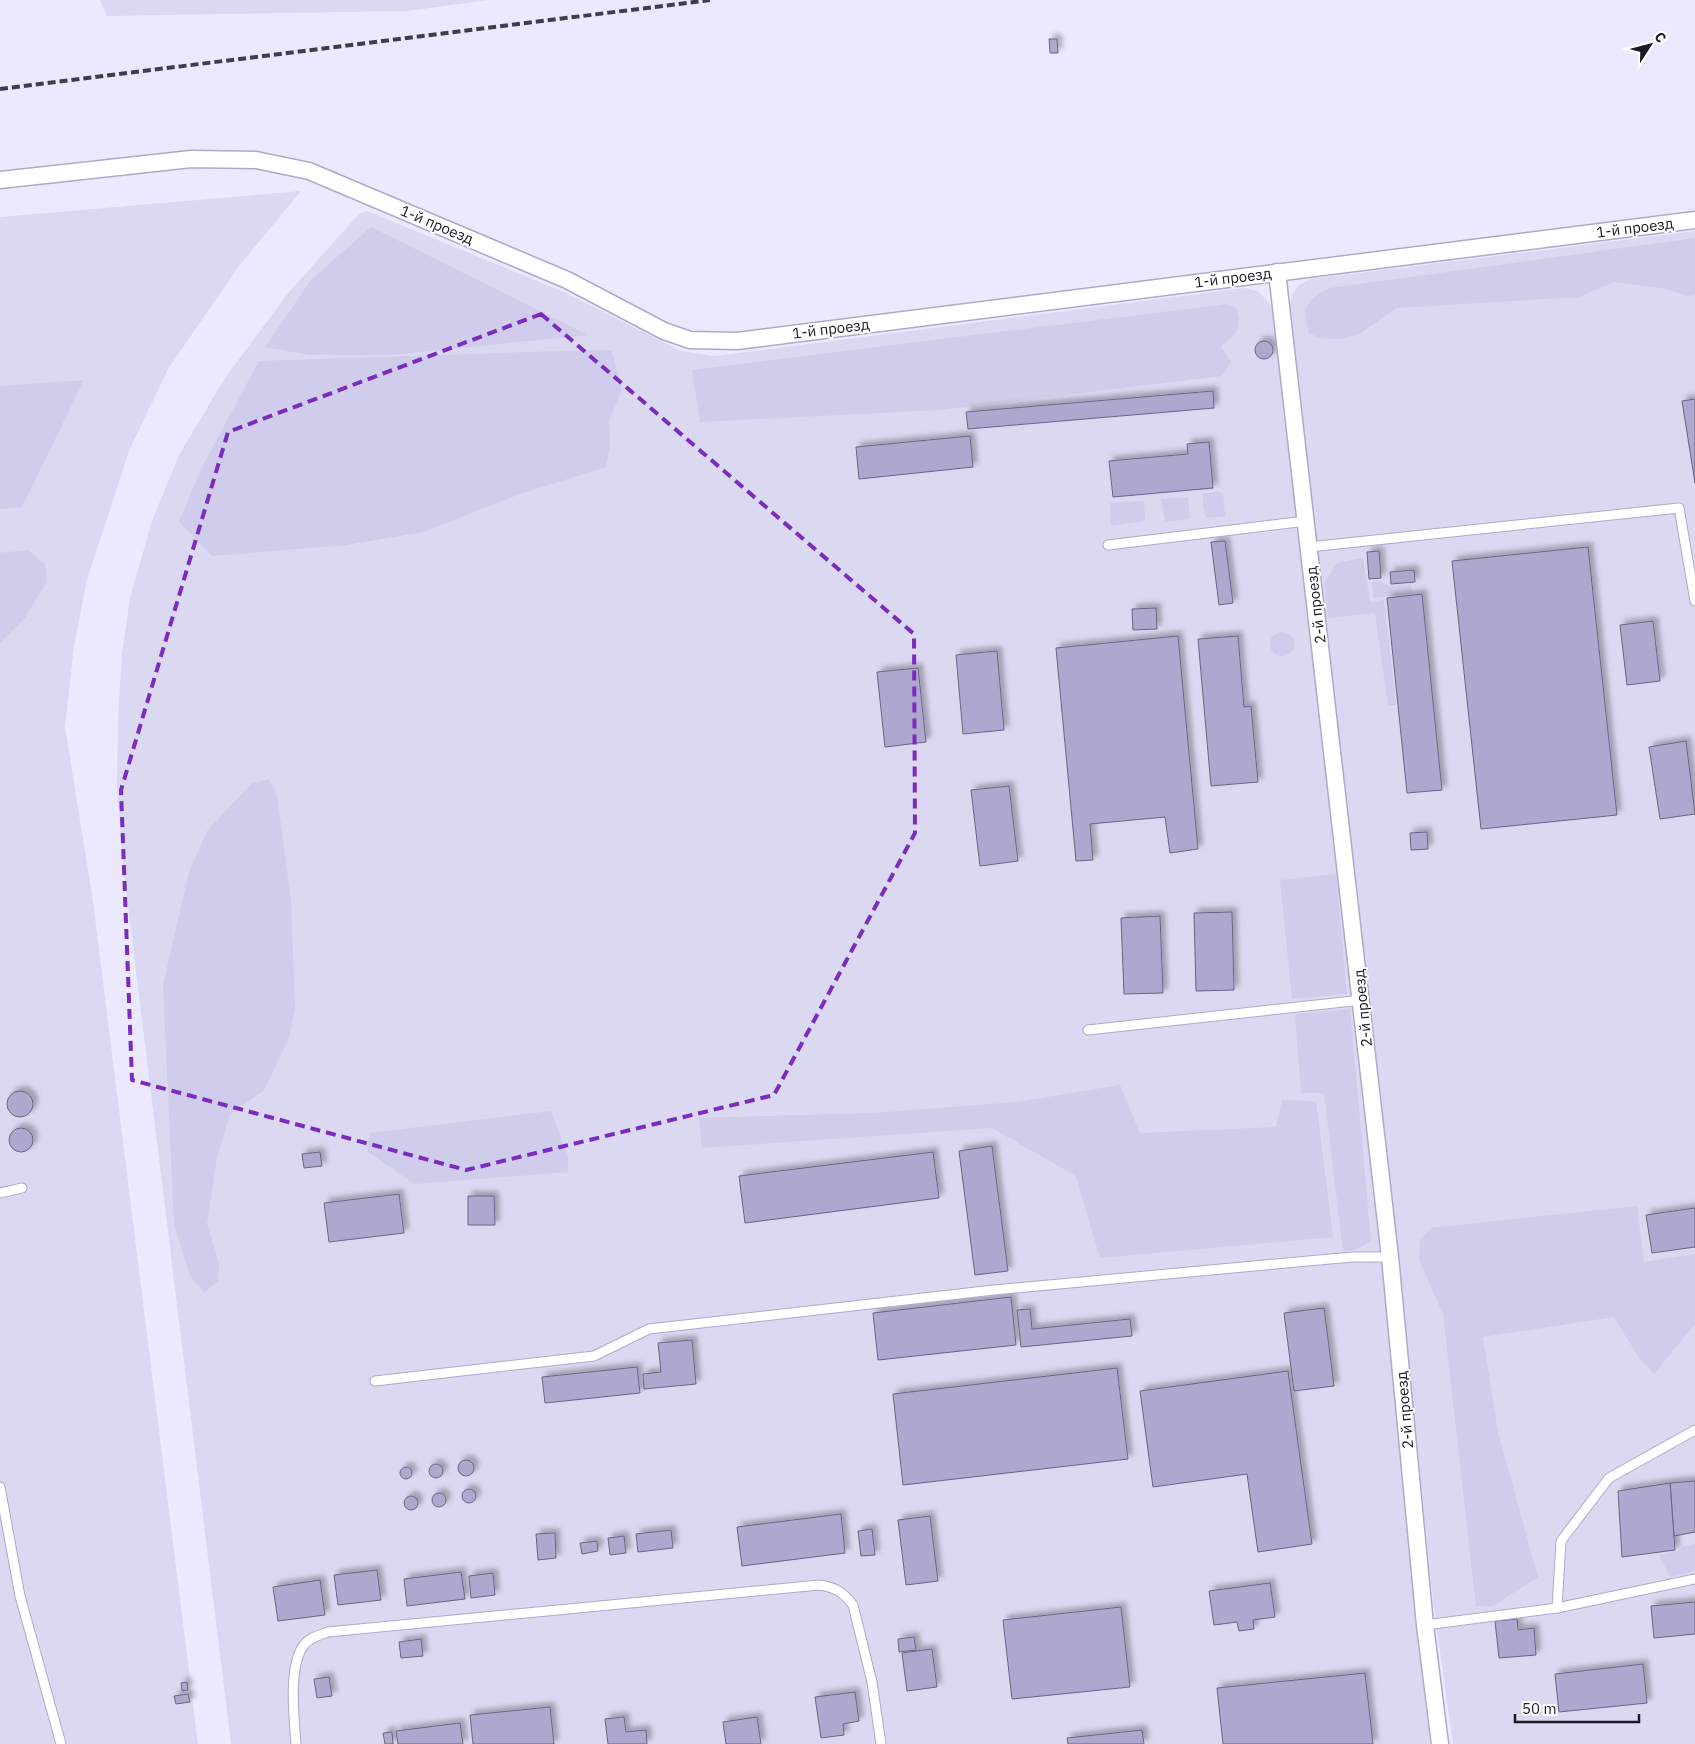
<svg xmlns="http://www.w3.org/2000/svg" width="1695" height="1744" font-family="'IBM Plex Sans',sans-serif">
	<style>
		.built { fill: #dbd8f1 }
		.green { fill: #d0cceb }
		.building { fill: #ada8ce; stroke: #6a6584; filter: url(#shadow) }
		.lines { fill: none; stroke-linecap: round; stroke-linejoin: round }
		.service-casing { stroke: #aea9cb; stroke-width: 11 }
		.minor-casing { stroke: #aea9cb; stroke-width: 19 }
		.service { stroke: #fff; stroke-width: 9 }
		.minor { stroke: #fff; stroke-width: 16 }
		.rail { stroke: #3e3d4a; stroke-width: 4; stroke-dasharray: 8 4; stroke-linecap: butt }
		.marked { fill: none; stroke: #7b2cbf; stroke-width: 4; stroke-dasharray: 10 6; stroke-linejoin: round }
		.labels { text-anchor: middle; stroke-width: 4; stroke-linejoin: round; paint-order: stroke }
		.street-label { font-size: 15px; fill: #1a1925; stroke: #fff }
	</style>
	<defs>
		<filter id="shadow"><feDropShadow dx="4.5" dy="-4.5" stdDeviation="2.5" flood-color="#0004"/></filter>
	</defs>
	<rect width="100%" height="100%" fill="#ece9ff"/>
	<!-- built -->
	<g class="built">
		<path d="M100,0H489L407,11L107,16Z"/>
		<path d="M301,191L239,266L168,369L129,451L87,580L74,646L65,727L93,901L198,1744H0V217Z"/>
		<path d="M367,211L564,292L681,351L715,356L1244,288L1258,291L1268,302L1273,310L1331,783L1379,1222L1413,1598L1430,1744H231L124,874L117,787L118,716L122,654L130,598L152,521L179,455L225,378L289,292L359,214Z"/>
		<path d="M1695,231V1744H1453L1433,1602L1395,1222L1289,307L1292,295L1299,285L1311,279Z"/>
	</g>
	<!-- green -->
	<g class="green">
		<path d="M371,227L588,335L390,355H309L265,347L311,280Z"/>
		<path d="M1695,238V295L1688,296L1662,288L1614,282L1579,297L1396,308L1359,334L1342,339L1320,338L1309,333C1301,307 1306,300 1330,288Z"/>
		<path d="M1227,304L1236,308C1243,328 1236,335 1221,346L1231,362L1222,376L940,410L700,422L692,370Z"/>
		<path d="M594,350L612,351L622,390L609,420L610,447L606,467L520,494L423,532L346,545L212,556L179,522L202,467L259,361Z"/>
		<path d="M84,380L22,507L0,509V386Z"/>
		<path d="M1217,491L1223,494L1225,516L1206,518L1203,506V494Z"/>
		<path d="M1188,497L1190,519L1165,522L1161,499Z"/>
		<path d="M1144,501L1145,521L1111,526L1110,503Z"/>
		<path d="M28,550L45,564L47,582L24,619L0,643V553Z"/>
		<path d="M1363,558L1370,602L1384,600L1396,705H1388L1375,613L1328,618L1325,582L1337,563Z"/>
		<path d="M1380,581L1389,586L1410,585L1413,593L1374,598L1372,582Z"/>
		<circle cx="1282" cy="644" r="12"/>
		<path d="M269,779L277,795L291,901L295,1008L289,1038L264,1090L230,1114L217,1157L207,1224L219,1263L218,1281L204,1293L190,1276L174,1224L163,985L189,872L207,831L251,784Z"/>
		<path d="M1336,874L1347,994L1292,999L1280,880Z"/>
		<path d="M1350,1009L1371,1240L1358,1249L1343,1251L1324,1093H1301L1295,1014Z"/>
		<path d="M1120,1085L1140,1133L1276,1127L1282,1100L1316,1101L1333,1237L1100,1258L1076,1176L992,1128L702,1148L699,1118L872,1113L1017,1102Z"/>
		<path d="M551,1111L568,1156V1172L414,1184L367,1151L369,1133Z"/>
		<path d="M1637,1206L1644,1262L1695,1254V1324L1654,1374L1639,1358L1614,1317L1483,1337L1498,1432L1538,1577L1493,1606H1476L1443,1314L1419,1260L1420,1239L1431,1228L1448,1226Z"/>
		<path d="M1695,1544V1571L1670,1577L1659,1555L1678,1551L1683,1546Z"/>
	</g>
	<!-- building -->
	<g class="building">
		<path d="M1049,39H1057L1058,53H1050Z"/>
		<circle cx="1264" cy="350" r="9"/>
		<path d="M1213,391L1214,408L968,429L966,412Z"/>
		<path d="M1695,399V483L1682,401Z"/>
		<path d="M970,436L973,467L859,479L856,447Z"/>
		<path d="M1209,442L1213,488L1113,497L1109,461L1188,454L1187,444Z"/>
		<path d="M1225,541L1233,603L1219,605L1211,542Z"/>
		<path d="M1588,547L1617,815L1481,829L1452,561Z"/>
		<path d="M1379,551L1381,578L1369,579L1367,552Z"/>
		<path d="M1414,570L1415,582L1391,584L1390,572Z"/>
		<path d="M1422,594L1442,790L1407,793L1387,598Z"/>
		<path d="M1156,608L1157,629L1133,630L1132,609Z"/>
		<path d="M1653,621L1660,681L1627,685L1620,625Z"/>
		<path d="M1178,636L1198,849L1170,853L1165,817L1090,824L1093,860L1076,861L1056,648Z"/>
		<path d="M1238,636L1244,707L1251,706L1258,782L1211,786L1198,639Z"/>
		<path d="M997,651L1004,730L963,734L956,655Z"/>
		<path d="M918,668L926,742L885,747L877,672Z"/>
		<path d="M1686,741L1695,814L1660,819L1649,747Z"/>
		<path d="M1009,786L1018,861L980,866L971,790Z"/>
		<path d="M1427,832L1428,849L1411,850L1410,833Z"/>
		<path d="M1232,912L1234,990L1196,991L1194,913Z"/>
		<path d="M1160,916L1163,993L1124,994L1121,918Z"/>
		<circle cx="20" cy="1104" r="13"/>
		<circle cx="21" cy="1140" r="12"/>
		<path d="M992,1146L1008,1271L975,1275L959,1151Z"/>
		<path d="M320,1152L322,1166L304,1168L302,1154Z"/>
		<path d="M933,1152L939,1198L745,1223L739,1176Z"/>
		<path d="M399,1194L404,1233L329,1242L324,1203Z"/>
		<path d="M468,1196H494L495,1225H468Z"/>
		<path d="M1695,1208V1247L1652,1253L1646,1215Z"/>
		<path d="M1011,1297L1016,1345L878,1360L873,1313Z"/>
		<path d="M1324,1308L1334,1386L1294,1391L1284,1313Z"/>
		<path d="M1030,1309L1032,1329L1130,1319L1132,1336L1021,1347L1017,1310Z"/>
		<path d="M692,1340L696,1384L644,1389L643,1374L661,1372L658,1343Z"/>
		<path d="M637,1367L640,1393L545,1403L542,1377Z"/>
		<path d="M1117,1368L1128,1459L903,1485L893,1394Z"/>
		<path d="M1288,1371L1312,1544L1258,1552L1247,1474L1153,1487L1140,1391Z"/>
		<circle cx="466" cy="1468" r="8"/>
		<circle cx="436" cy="1471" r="7"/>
		<circle cx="406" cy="1473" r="6"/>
		<path d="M1695,1481V1532L1674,1536L1670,1483Z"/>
		<path d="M1670,1483L1675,1550L1622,1557L1618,1491Z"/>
		<circle cx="469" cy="1496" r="7"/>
		<circle cx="439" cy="1500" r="7"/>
		<circle cx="411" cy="1503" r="7"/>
		<path d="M841,1514L845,1553L742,1566L737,1527Z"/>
		<path d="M930,1516L938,1581L906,1585L898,1520Z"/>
		<path d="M872,1529L875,1555L861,1556L858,1531Z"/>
		<path d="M671,1530L673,1548L638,1552L636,1534Z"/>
		<path d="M555,1533L556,1558L538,1560L536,1534Z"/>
		<path d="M624,1536L626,1553L610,1555L608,1538Z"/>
		<path d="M597,1541L598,1551L582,1554L580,1543Z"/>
		<path d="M377,1570L381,1600L338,1605L334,1575Z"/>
		<path d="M461,1572L465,1599L407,1606L404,1579Z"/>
		<path d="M493,1573L495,1595L471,1598L469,1576Z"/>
		<path d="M320,1580L325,1615L278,1621L273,1587Z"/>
		<path d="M1270,1583L1275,1617L1253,1620L1254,1629L1239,1631L1237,1622L1214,1625L1209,1591Z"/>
		<path d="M1695,1602V1634L1654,1638L1651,1606Z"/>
		<path d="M1121,1607L1130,1687L1012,1699L1003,1620Z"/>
		<path d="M1517,1619L1518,1630L1534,1628L1536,1655L1499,1658L1495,1621Z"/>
		<path d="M914,1637L916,1650L899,1652L898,1639Z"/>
		<path d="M421,1639L423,1656L401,1658L399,1642Z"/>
		<path d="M932,1649L937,1687L907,1691L902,1653Z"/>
		<path d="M1643,1664L1647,1703L1559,1712L1555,1674Z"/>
		<path d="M1365,1673L1373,1744H1223L1217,1688Z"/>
		<path d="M329,1677L332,1696L317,1698L314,1679Z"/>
		<path d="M187,1682L188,1690L182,1691L181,1683Z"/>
		<path d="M855,1692L859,1721L843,1724L844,1735L821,1738L815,1697Z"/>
		<path d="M188,1694L190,1702L176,1704L174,1696Z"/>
		<path d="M550,1707L554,1744H473L470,1715Z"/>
		<path d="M624,1717L626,1732L646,1730L647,1744H608L605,1719Z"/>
		<path d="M757,1717L761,1744H726L723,1722Z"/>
		<path d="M460,1723L463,1744H398L396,1731Z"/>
		<path d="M1142,1730L1144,1744H1068L1067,1738Z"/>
		<path d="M392,1732L393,1744H385L383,1733Z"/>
	</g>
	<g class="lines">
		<!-- service casing -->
		<g class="service-casing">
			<g id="service">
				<path d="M1108,545L1306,521"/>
				<path d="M1309,547L1679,508L1695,601"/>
				<path d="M1088,1030L1362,1000"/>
				<path d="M0,1193L22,1188"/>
				<path d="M375,1381L594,1356L649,1329L994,1290L1352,1257H1390"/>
				<path d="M0,1487L20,1596L61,1744"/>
				<path d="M1557,1608L1561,1541L1609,1478L1695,1430"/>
				<path d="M1425,1625L1557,1608L1695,1579"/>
				<path d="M296,1744C294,1718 288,1665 304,1645C310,1637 320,1635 328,1632L819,1585C835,1587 843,1592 853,1605L872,1682L881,1744"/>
			</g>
		</g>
		<!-- minor casing -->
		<g class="minor-casing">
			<g id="minor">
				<path d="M0,180L191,159L256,160L309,171L567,280L664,331L690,340L737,341L1695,220"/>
				<path d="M1277,272L1390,1257L1425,1625L1440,1744"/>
			</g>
		</g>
		<!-- service -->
		<use href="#service" class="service"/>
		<!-- minor -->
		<use href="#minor" class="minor"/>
		<!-- rail -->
		<path class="rail" d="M0,89L710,0"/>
	</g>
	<!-- marked area -->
	<path class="marked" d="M541,314L914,634L915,833L774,1095L466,1170L132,1080L121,790L228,432Z"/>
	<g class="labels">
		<!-- street labels -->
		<g class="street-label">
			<text transform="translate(437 225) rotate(23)" y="5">1-й проезд</text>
			<text transform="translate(1635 228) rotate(-7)" y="5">1-й проезд</text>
			<text transform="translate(1233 278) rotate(-7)" y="5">1-й проезд</text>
			<text transform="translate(831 329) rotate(-7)" y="5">1-й проезд</text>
			<text transform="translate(1316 605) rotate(-97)" y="5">2-й проезд</text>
			<text transform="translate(1363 1008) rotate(-96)" y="5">2-й проезд</text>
			<text transform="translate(1405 1410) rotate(-95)" y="5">2-й проезд</text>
		</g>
	</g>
	<!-- north arrow -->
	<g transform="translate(1650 45) rotate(54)" stroke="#ffffff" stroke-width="4" paint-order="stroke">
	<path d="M0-4L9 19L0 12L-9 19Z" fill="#1a1925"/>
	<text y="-8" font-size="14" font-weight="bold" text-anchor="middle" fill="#1a1925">С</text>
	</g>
	<!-- scale -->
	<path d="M1515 1714v8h124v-8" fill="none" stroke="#1a1925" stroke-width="2.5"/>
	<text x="1522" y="1714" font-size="15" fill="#1a1925" stroke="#ffffff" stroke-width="4" paint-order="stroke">50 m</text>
</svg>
